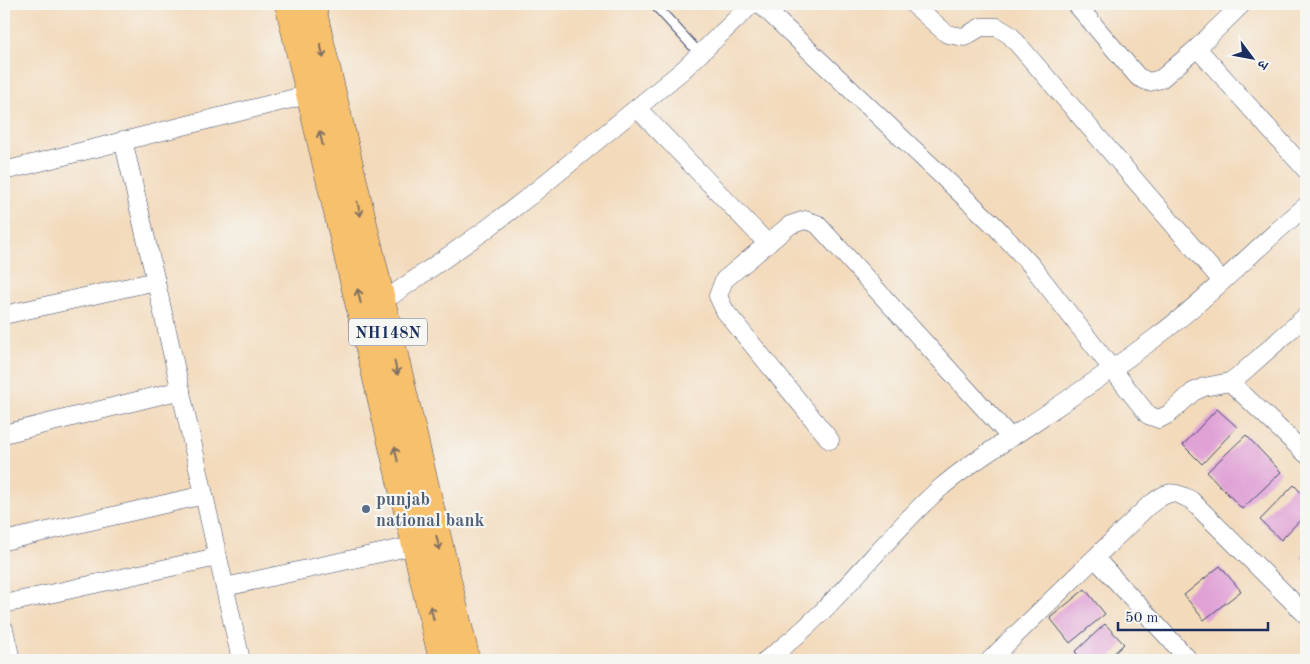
<svg xmlns="http://www.w3.org/2000/svg" width="1310" height="664" font-family="'Old Standard TT','Noto Serif Devanagari',serif">
	<style>
		.building { fill: #e0a1d5 }
		.lines { fill: none; stroke-linecap: round; stroke-linejoin: round }
		.service-casing { stroke: #3b496c; stroke-width: 11 }
		.minor-casing { stroke: #3b496c; stroke-width: 19 }
		.trunk-casing { stroke: #3b496c; stroke-width: 29 }
		.service { stroke: #fff; stroke-width: 9 }
		.minor { stroke: #fff; stroke-width: 18 }
		.trunk { stroke: #f7c06c; stroke-width: 28 }
		.oneway { stroke: #7e7064 }
		.service-dot { fill: #5c6f8a; stroke: #f6f6f2; stroke-width: 2 }
		.labels { text-anchor: middle; stroke-width: 4.5; stroke-linejoin: round; paint-order: stroke }
		.shield { fill: #f6f6f2; stroke: #5d6b8a; stroke-width: 1 }
		.shield-label { font-size: 16px; font-weight: bold; fill: #1b2f5e }
		.service-label { font-size: 18px; font-weight: bold; fill: #4e5e75; stroke: #f6f6f2; text-anchor: start }
	</style>
	<rect width="100%" height="100%" fill="#f6f6f2"/>
	<filter id="ink" filterUnits="userSpaceOnUse"><feTurbulence type="fractalNoise" baseFrequency=".02" numOctaves="2"/><feDisplacementMap in="SourceGraphic" scale="10" xChannelSelector="R" yChannelSelector="G"/><feConvolveMatrix kernelMatrix="1 2 1 2 8 2 1 2 1" color-interpolation-filters="sRGB"/></filter>
	<filter id="wash" filterUnits="userSpaceOnUse"><feTurbulence type="fractalNoise" baseFrequency=".0096" numOctaves="4" result="noise"/><feDisplacementMap in="SourceGraphic" scale="20" xChannelSelector="R" yChannelSelector="G"/><feGaussianBlur stdDeviation="1.12" result="paint"/><feColorMatrix in="noise" values="0 0 0 0 0 0 0 0 0 0 0 0 0 0 0 0 0 1.4 0 .05"/><feComposite in="paint" operator="in"/></filter>
	<g filter="url(#wash)">
		<rect width="100%" height="100%" fill="#f3dabb"/>
		<g id="blocks">
			<!-- building -->
			<g class="building">
				<path d="M1217,409L1237,427L1202,464L1183,445Z"/>
				<path d="M1246,435L1281,472L1242,509L1207,472Z"/>
				<path d="M1294,485L1306,498V514L1281,540L1260,520Z"/>
				<path d="M1306,551V562L1301,556Z"/>
				<path d="M1220,566L1241,591L1204,620L1184,595Z"/>
				<path d="M1085,589L1105,614L1070,643L1050,618Z"/>
				<path d="M1105,624L1124,644L1107,660H1083L1075,652Z"/>
			</g>
		</g>
	</g>
	<g filter="url(#ink)">
		<use href="#blocks" fill-opacity="0" stroke="#3b496c" stroke-width="1"/>
		<g class="lines">
			<!-- service casing -->
			<g class="service-casing">
				<path id="service" d="M654,4L700,54"/>
			</g>
			<!-- minor casing -->
			<g class="minor-casing">
				<g id="minor">
					<path d="M760,4L996,227L1031,265L1148,415L1159,419L1169,414L1193,392L1204,387L1230,382L1242,373L1306,316"/>
					<path d="M913,4L947,34L964,37L981,27H997L1010,35L1222,281"/>
					<path d="M1076,4L1138,77L1149,82L1161,79L1197,48L1242,4"/>
					<path d="M1197,48L1306,170"/>
					<path d="M637,108L768,244"/>
					<path d="M123,140C164,313 202,487 241,660"/>
					<path d="M4,171L311,94"/>
					<path d="M381,303L484,231L531,195L683,70L752,4"/>
					<path d="M4,315L156,281"/>
					<path d="M1230,382L1306,454"/>
					<path d="M4,434L181,390"/>
					<path d="M830,440L725,311L718,296L724,280L790,225L805,220L817,224L1011,438"/>
					<path d="M4,541L204,495"/>
					<path d="M1095,558L1189,660"/>
					<path d="M225,587L417,545"/>
					<path d="M4,604L217,557"/>
					<path d="M4,629L11,660"/>
					<path d="M766,660C832,613 878,544 938,490C965,466 997,447 1027,427C1070,398 1114,369 1155,338C1209,298 1254,249 1306,206"/>
					<path d="M990,660L1147,507C1166,493 1169,488 1191,500L1306,615"/>
				</g>
			</g>
			<!-- trunk casing -->
			<g class="trunk-casing">
				<g id="trunk">
					<path d="M289,4L443,660"/>
					<path d="M311,4L466,660"/>
				</g>
			</g>
			<!-- service -->
			<use href="#service" class="service"/>
			<!-- minor -->
			<use href="#minor" class="minor"/>
			<!-- trunk -->
			<use href="#trunk" class="trunk"/>
		</g>
		<!-- one-way arrows -->
		<defs><path id="oneway-shaft" d="M-6 0H5M1.5-3L5.5 0L1.5 3" fill="none" stroke-width="1.6" stroke-linecap="round" stroke-linejoin="round" transform="scale(1.25)"/></defs>
		<g class="oneway">
			<use href="#oneway-shaft" transform="translate(322 51) rotate(77)"/>
			<use href="#oneway-shaft" transform="translate(321 138) rotate(-103)"/>
			<use href="#oneway-shaft" transform="translate(359 209) rotate(77)"/>
			<use href="#oneway-shaft" transform="translate(359 296) rotate(-103)"/>
			<use href="#oneway-shaft" transform="translate(396 368) rotate(77)"/>
			<use href="#oneway-shaft" transform="translate(396 454) rotate(-103)"/>
			<use href="#oneway-shaft" transform="translate(438 543) rotate(77)"/>
			<use href="#oneway-shaft" transform="translate(432 613) rotate(-103)"/>
		</g>
	</g>
	<!-- markers -->
	<circle class="service-dot" cx="366" cy="509" r="5"/>
	<g class="labels">
		<!-- shield labels -->
		<rect class="shield" x="349" y="318.5" width="78" height="27" rx="4"/>
		<g class="shield-label">
			<text x="388" y="338">NH148N</text>
		</g>
		<!-- service labels -->
		<g class="service-label">
			<text x="376" y="505">punjab<tspan x="376" dy="21">national bank</tspan></text>
		</g>
	</g>
	<!-- margin -->
	<rect width="1310" height="664" fill="none" stroke="#f6f6f2" stroke-width="20"/>
	<!-- north arrow -->
	<g transform="translate(1252 58) rotate(122)" stroke="#f6f6f2" stroke-width="4" paint-order="stroke">
	<path d="M0-4L9 19L0 12L-9 19Z" fill="#1b2f5e"/>
	<text y="-8" font-size="14" font-weight="bold" text-anchor="middle" fill="#1b2f5e">उ</text>
	</g>
	<!-- scale -->
	<path d="M1118 622v8h150v-8" fill="none" stroke="#1b2f5e" stroke-width="2.5"/>
	<text x="1125" y="622" font-size="15" fill="#1b2f5e" stroke="#f6f6f2" stroke-width="4" paint-order="stroke">50 m</text>
</svg>
